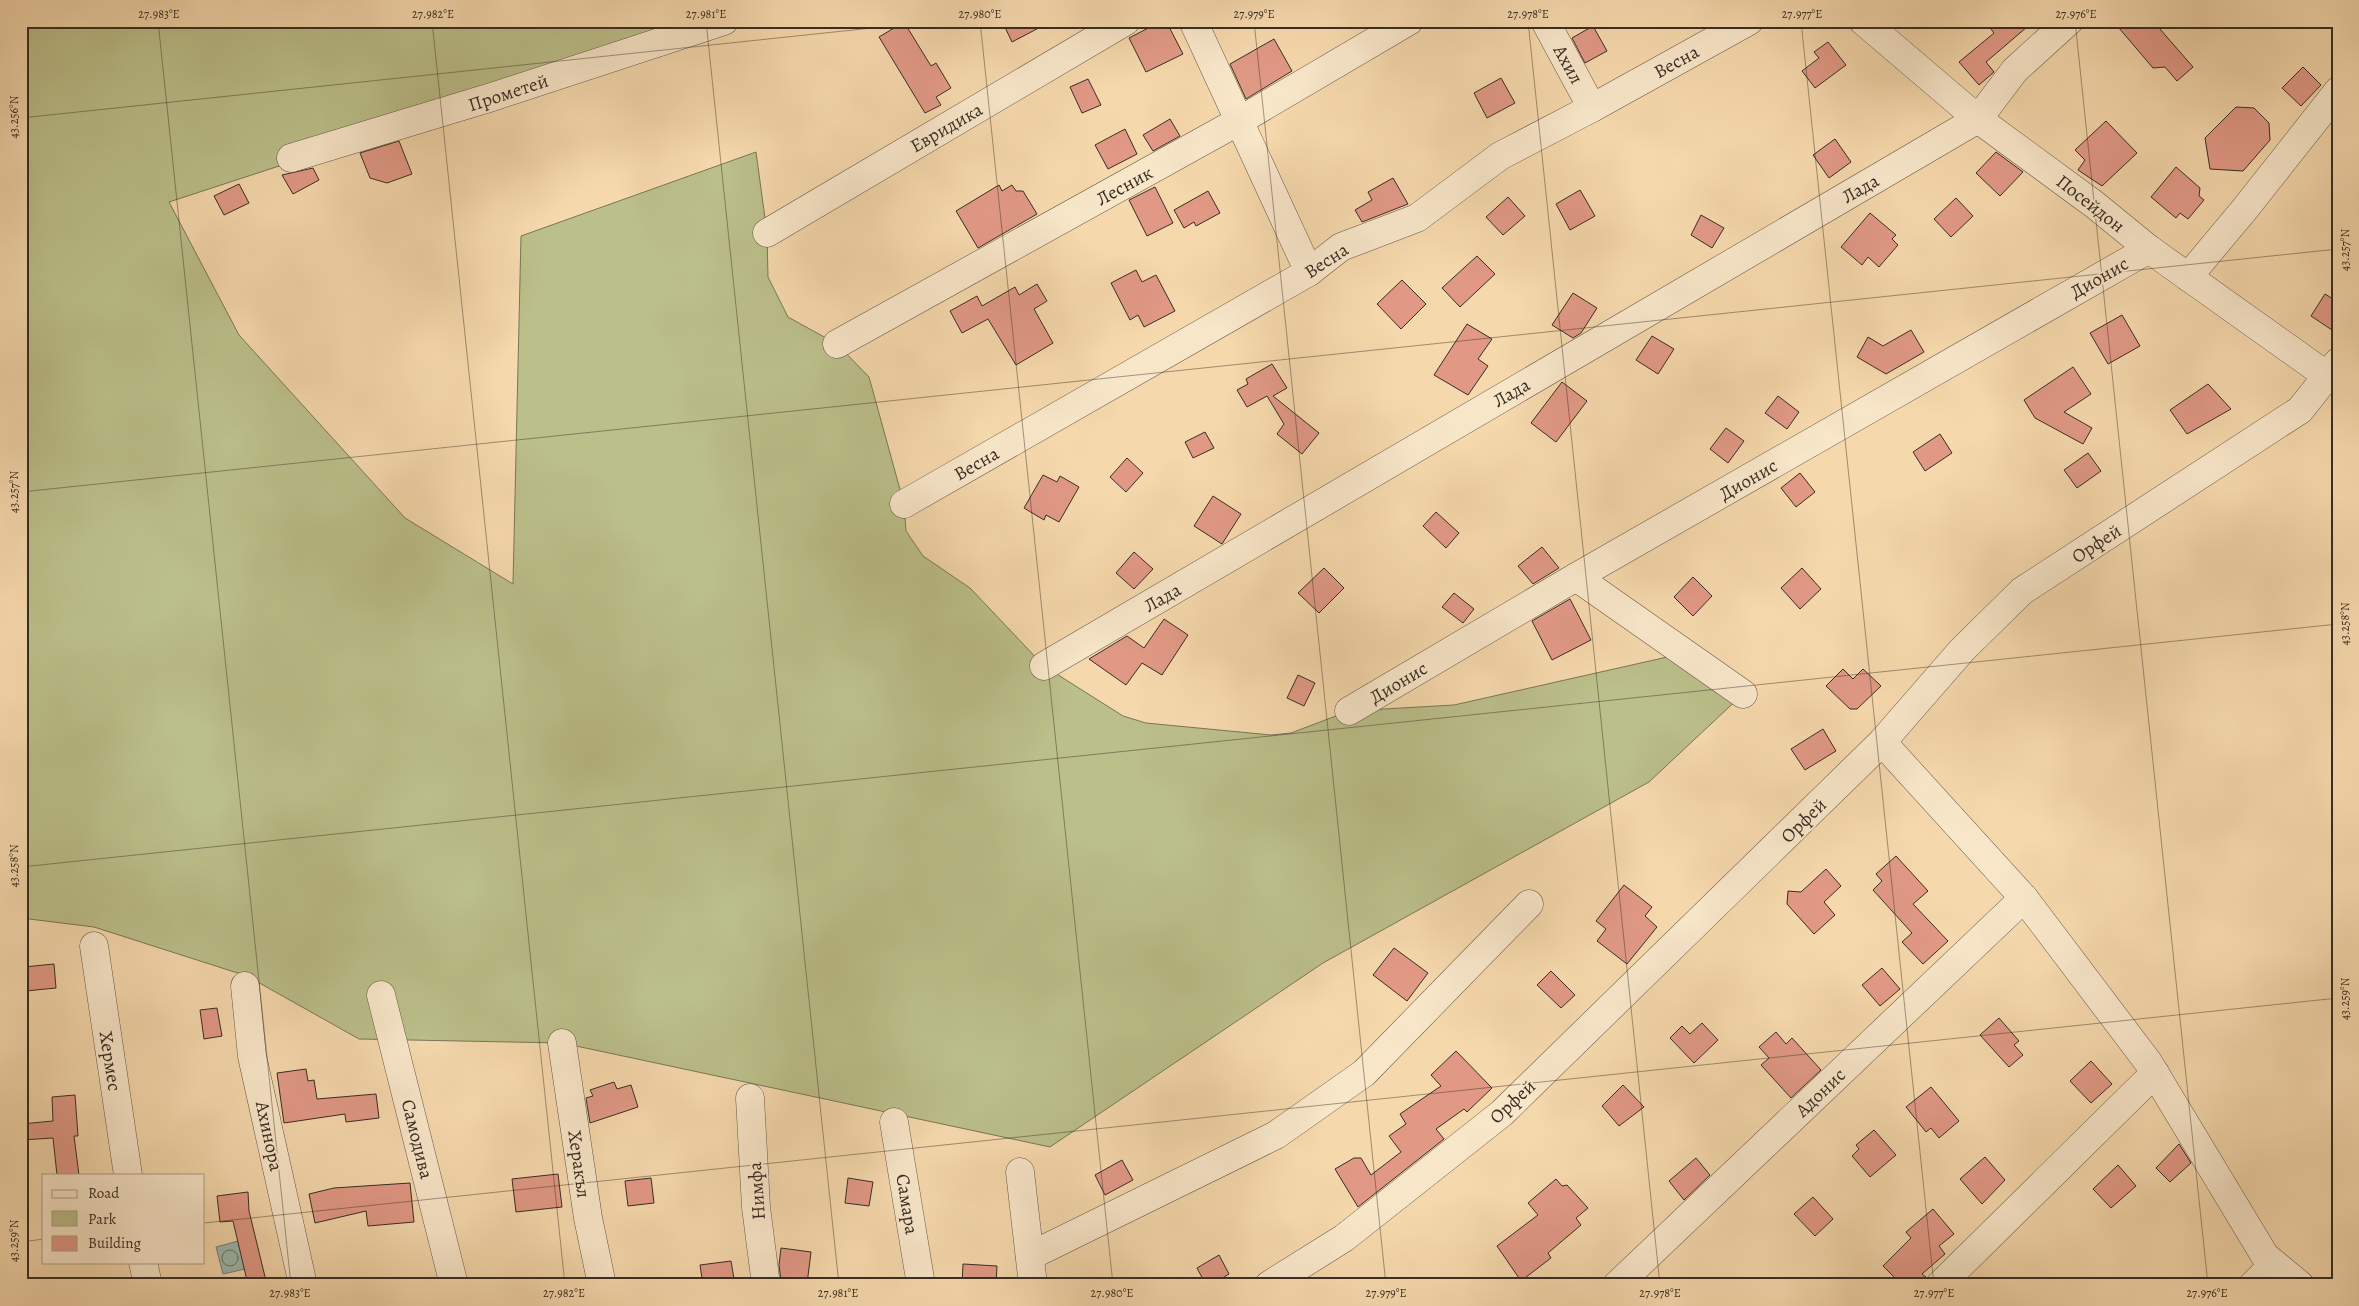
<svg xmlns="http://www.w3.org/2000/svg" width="2359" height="1306" font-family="Alegreya,serif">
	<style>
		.green { fill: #bbbf8a; stroke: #7a7657 }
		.water { fill: #9cb9ad; stroke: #748176 }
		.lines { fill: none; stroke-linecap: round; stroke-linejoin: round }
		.shore { stroke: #6a7368; stroke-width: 1 }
		.building { fill: #e19986; stroke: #382d24 }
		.minor-casing { stroke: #675846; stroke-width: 29 }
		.minor { stroke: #f8e6c9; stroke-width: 28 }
		.ticks { fill: none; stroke: #382d24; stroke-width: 1; stroke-opacity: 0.45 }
		.labels { text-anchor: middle; stroke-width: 4; stroke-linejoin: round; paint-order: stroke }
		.street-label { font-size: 19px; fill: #382d24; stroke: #f8e6c9 }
		.neatline { fill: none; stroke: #382d24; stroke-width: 2 }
		.ticks-label { font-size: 12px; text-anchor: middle; fill: #382d24 }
	</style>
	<rect width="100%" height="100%" fill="#f5d8ac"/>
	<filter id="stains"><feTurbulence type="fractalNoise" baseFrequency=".004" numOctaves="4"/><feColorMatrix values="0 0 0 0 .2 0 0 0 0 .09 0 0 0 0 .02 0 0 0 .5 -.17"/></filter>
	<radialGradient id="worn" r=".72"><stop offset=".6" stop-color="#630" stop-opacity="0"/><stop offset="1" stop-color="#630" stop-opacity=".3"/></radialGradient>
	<!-- green -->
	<path class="green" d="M21,21H723L169,202L239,335L405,518L513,584L521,236L756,152L767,233L768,277L788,317L837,344L869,377L904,504L906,531L923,556L970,588L1044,666L1123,716L1146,723L1271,735L1291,733L1349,711L1454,705L1685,653L1743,694L1649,782L1323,963L1050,1147L562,1043L359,1039L247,976L94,927L21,918Z"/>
	<!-- water -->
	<path class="water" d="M238,1241L245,1269L223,1274L216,1247Z"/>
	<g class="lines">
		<!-- shore -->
		<circle class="shore" cx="230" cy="1258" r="8"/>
	</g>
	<!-- building -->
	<g class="building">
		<path d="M1002,21H1052L1012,42Z"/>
		<path d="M1162,21H1166L1183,54L1146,72L1129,38Z"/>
		<path d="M1985,21H2034L1986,62L1994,72L1979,85L1959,62L1994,33Z"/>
		<path d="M2113,21H2153L2193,67L2177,81L2165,67L2153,68Z"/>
		<path d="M904,22L931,66L936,63L951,88L936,97L941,105L925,113L879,37Z"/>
		<path d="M1593,26L1607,51L1585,63L1572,38Z"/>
		<path d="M1274,39L1292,71L1246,99L1230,64Z"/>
		<path d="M1828,42L1846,65L1815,88L1802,71L1819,58L1814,52Z"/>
		<path d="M2303,67L2321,85L2301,106L2282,88Z"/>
		<path d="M1501,78L1515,103L1487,118L1474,93Z"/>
		<path d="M1088,79L1101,105L1082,113L1070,87Z"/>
		<path d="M2236,107L2254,108L2269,123L2270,140L2243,171L2210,169L2205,138Z"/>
		<path d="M1170,119L1180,136L1153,151L1143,135Z"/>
		<path d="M2106,121L2137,153L2102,186L2078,170L2085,160L2075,150Z"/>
		<path d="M1125,129L1137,154L1108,169L1095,145Z"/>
		<path d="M1835,139L1851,162L1829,178L1813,155Z"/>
		<path d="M399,141L412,174L387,183L370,178L360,153Z"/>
		<path d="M1996,152L2023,172L2000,196L1976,173Z"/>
		<path d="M2176,167L2200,188L2199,196L2204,200L2188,219L2180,213L2176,218L2151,197Z"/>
		<path d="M313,168L319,180L293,194L282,175Z"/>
		<path d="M1393,178L1408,204L1362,222L1355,210L1372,200L1368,192Z"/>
		<path d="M239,184L249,203L224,215L214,196Z"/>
		<path d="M999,185L1002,191L1012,185L1016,191H1023L1037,214L978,248L956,211Z"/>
		<path d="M1155,187L1173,223L1147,236L1129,200Z"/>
		<path d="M1580,190L1595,216L1570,230L1556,204Z"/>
		<path d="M1208,191L1220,213L1196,226L1194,222L1184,228L1174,210Z"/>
		<path d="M1508,197L1525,216L1503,235L1486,217Z"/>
		<path d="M1956,198L1973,216L1951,237L1934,219Z"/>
		<path d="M1870,213L1896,235L1892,239L1898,245L1879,267L1868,257L1862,265L1841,247Z"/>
		<path d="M1701,215L1724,228L1712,248L1691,235Z"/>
		<path d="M1477,256L1495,274L1460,307L1442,288Z"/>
		<path d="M1136,270L1142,282L1156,275L1175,311L1144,327L1138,315L1130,320L1111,283Z"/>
		<path d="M1402,280L1426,304L1401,329L1377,304Z"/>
		<path d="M1037,284L1047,301L1034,309L1053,343L1016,365L988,319L962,333L950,311L977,296L982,306L1015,287L1019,295Z"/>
		<path d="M1573,293L1597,308L1581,333L1573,338L1552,325Z"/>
		<path d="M2325,294L2338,302V334L2311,316Z"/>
		<path d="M2122,315L2140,346L2108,364L2090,333Z"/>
		<path d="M1467,324L1492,339L1478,359L1488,366L1468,395L1434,375Z"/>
		<path d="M1911,330L1924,352L1886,374L1857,357L1868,337L1883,346Z"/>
		<path d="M1652,336L1674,349L1658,374L1636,360Z"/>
		<path d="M1272,364L1287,388L1273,396L1319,433L1302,454L1277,434L1284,424L1267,396L1247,407L1237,390L1248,384L1246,379Z"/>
		<path d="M2073,367L2091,394L2064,412L2092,428L2083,444L2035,418L2024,400Z"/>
		<path d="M1562,382L1587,401L1556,442L1531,423Z"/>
		<path d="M2208,384L2231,409L2187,434L2170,410Z"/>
		<path d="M1778,396L1799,412L1787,429L1765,413Z"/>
		<path d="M1726,428L1744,441L1728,463L1710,449Z"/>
		<path d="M1205,432L1214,448L1193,458L1185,442Z"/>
		<path d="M1940,434L1952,453L1925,471L1913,452Z"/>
		<path d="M2088,453L2101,471L2077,488L2064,470Z"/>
		<path d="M1127,458L1143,473L1126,492L1110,477Z"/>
		<path d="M1800,473L1815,492L1796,507L1781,488Z"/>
		<path d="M1043,475L1057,482L1060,476L1079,487L1059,522L1046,515L1044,520L1024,508Z"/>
		<path d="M1213,496L1241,514L1222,544L1194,526Z"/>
		<path d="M1436,512L1459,533L1446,548L1423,526Z"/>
		<path d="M1542,547L1559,568L1533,584L1518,566Z"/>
		<path d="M1134,552L1153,569L1134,589L1116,573Z"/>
		<path d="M1324,568L1344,588L1319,613L1298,593Z"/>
		<path d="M1802,568L1821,589L1800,609L1781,588Z"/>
		<path d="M1693,577L1712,596L1693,616L1674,597Z"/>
		<path d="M1454,593L1474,609L1463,623L1442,607Z"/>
		<path d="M1570,599L1591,640L1552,660L1532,621Z"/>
		<path d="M1164,619L1188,635L1162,675L1142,663L1126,685L1089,659L1127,636L1144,648Z"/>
		<path d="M1843,669L1853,679L1863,669L1881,686L1857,709H1850L1826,686Z"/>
		<path d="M1298,675L1315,683L1304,706L1287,698Z"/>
		<path d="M1823,729L1836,751L1805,770L1791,749Z"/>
		<path d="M1896,856L1928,891L1913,904L1948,941L1923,964L1902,942L1912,933L1873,890L1882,881L1876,874Z"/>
		<path d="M1826,869L1841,886L1824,902L1835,915L1814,934L1787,904L1788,891L1801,892Z"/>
		<path d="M1624,885L1652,907L1645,916L1657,927L1627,964L1597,941L1606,929L1596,921Z"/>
		<path d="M1394,948L1428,973L1407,1001L1373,975Z"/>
		<path d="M54,964L56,988L26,991L24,967Z"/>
		<path d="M1882,968L1900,989L1880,1006L1862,985Z"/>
		<path d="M1551,971L1575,995L1561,1008L1537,985Z"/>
		<path d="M217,1008L222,1036L204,1039L200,1010Z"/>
		<path d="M1999,1018L2019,1041L2014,1045L2023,1055L2009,1067L1980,1035Z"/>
		<path d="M1702,1023L1718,1040L1694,1063L1670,1038L1682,1026L1690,1034Z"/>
		<path d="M1776,1032L1786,1044L1792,1038L1821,1070L1791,1098L1761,1065L1769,1058L1759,1047Z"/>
		<path d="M1456,1051L1492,1088L1467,1112L1464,1109L1436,1129L1444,1139L1358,1207L1335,1169L1354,1158H1361L1371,1175L1401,1152L1389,1136L1406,1124L1400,1114L1441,1086L1431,1075Z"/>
		<path d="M2091,1061L2112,1084L2091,1103L2070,1081Z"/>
		<path d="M306,1069L308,1081L314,1080L317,1099L376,1094L379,1118L346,1122L345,1114L284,1123L277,1073Z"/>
		<path d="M614,1082L617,1089L631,1085L638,1107L590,1123L586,1098L593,1096L590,1090Z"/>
		<path d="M1623,1085L1644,1107L1619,1126L1602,1106Z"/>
		<path d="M1931,1087L1959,1121L1939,1138L1931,1128L1926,1132L1906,1107Z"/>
		<path d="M75,1095L78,1136H74L79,1175H57L53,1138L21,1140V1124L53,1121L52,1097Z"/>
		<path d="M1874,1130L1896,1155L1870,1177L1852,1156L1859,1149L1856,1145Z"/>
		<path d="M2179,1144L2191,1163L2170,1182L2156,1168Z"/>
		<path d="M1985,1157L2005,1180L1982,1204L1960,1179Z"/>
		<path d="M1696,1158L1710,1175L1684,1200L1669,1181Z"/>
		<path d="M1122,1160L1133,1180L1105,1195L1095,1175Z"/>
		<path d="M2118,1165L2136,1186L2111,1208L2093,1189Z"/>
		<path d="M558,1174L562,1207L516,1212L512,1179Z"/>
		<path d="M651,1178L654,1203L628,1206L625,1181Z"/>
		<path d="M848,1178L873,1182L869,1206L845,1203Z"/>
		<path d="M1556,1179L1562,1186L1567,1185L1588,1208L1576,1218L1581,1225L1548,1253L1551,1258L1521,1281L1497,1246L1538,1215L1528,1203Z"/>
		<path d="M410,1183L414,1222L368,1226L366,1211L315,1223L309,1194L334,1188Z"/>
		<path d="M248,1192L249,1211L267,1285H248L233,1221L220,1222L217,1196Z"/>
		<path d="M1813,1197L1833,1219L1815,1236L1794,1214Z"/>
		<path d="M1933,1209L1954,1234L1939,1246L1945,1254L1922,1274L1927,1278L1925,1285H1902L1883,1266L1911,1238L1906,1232Z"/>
		<path d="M781,1248L811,1252L807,1284L781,1281L779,1265Z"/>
		<path d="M1219,1255L1229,1274L1211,1285H1206L1197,1268Z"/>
		<path d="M731,1261L735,1285H703L700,1265Z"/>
		<path d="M963,1264L997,1266L996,1285H962Z"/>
	</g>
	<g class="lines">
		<!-- minor casing -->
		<g class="minor-casing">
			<g id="minor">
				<path d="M1193,21L1309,272"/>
				<path d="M1545,21L1592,108"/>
				<path d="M1863,21L1978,119L2095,205L2149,249L2326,375"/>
				<path d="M291,158L492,97L724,21"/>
				<path d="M767,233L1126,21"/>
				<path d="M2188,277L2244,210L2338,91"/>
				<path d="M837,344L1239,121L1409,21"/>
				<path d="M904,504L1309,272L1341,247L1417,218L1500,156L1592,108L1749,21"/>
				<path d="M1576,577L1743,694"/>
				<path d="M1044,666L1978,119L2015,70L2069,21"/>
				<path d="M1349,711L1576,577L2149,249"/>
				<path d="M1882,742L2024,898L2148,1062L2265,1256L2300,1285"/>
				<path d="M94,946L128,1175"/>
				<path d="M245,986L252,1056L303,1285"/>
				<path d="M381,995L454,1285"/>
				<path d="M562,1043L588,1218L602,1285"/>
				<path d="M750,1098L756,1207L766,1285"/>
				<path d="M894,1122L921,1285"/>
				<path d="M1020,1172L1033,1285"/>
				<path d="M1030,1256L1276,1135L1364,1073L1529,904"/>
				<path d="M143,1262L148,1285"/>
				<path d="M1269,1285L1344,1238L1502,1113L1882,742L1962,650L2022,591L2300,410L2338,362"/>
				<path d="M1617,1285L2024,898"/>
				<path d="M1940,1285L2155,1073"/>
				<path d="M2253,1285L2274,1264"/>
			</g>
		</g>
		<!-- minor -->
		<use href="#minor" class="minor"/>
	</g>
	<!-- ticks -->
	<path class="ticks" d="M158,21L291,1285M432,21L565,1285M706,21L839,1285M980,21L1113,1285M1254,21L1386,1285M1528,21L1660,1285M1801,21L1934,1285M2075,21L2208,1285M21,118L938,21M21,492L2338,249M21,867L2338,624M204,1223L2338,998M21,1242L44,1239"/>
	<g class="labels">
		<!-- street labels -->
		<g class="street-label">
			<text transform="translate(1676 61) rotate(-29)" y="7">Весна</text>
			<text transform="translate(1569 64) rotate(61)" y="7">Ахил</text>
			<text transform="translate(508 92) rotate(-18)" y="7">Прометей</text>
			<text transform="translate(946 127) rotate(-30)" y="7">Евридика</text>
			<text transform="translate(1124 185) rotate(-29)" y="7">Лесник</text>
			<text transform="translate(1860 188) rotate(-30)" y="7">Лада</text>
			<text transform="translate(2091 203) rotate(38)" y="7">Посейдон</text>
			<text transform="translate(1326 260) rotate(-33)" y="7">Весна</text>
			<text transform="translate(2099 277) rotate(-30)" y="7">Дионис</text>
			<text transform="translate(1511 392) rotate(-30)" y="7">Лада</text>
			<text transform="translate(976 463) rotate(-30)" y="7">Весна</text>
			<text transform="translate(1748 479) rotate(-30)" y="7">Дионис</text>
			<text transform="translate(2096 543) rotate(-33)" y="7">Орфей</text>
			<text transform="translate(1162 597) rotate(-30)" y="7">Лада</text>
			<text transform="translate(1398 682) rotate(-31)" y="7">Дионис</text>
			<text transform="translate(1803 820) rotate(-44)" y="7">Орфей</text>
			<text transform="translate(111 1061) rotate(81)" y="7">Хермес</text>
			<text transform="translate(1820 1092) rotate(-44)" y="7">Адонис</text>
			<text transform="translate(1512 1101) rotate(-43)" y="7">Орфей</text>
			<text transform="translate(270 1136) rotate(78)" y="7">Ахинора</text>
			<text transform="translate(418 1139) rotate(76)" y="7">Самодива</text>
			<text transform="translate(580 1164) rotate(82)" y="7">Херакъл</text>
			<text transform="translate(756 1191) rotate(-94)" y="7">Нимфа</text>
			<text transform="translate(908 1204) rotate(81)" y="7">Самара</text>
		</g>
	</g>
	<!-- margin -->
	<rect width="2359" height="1306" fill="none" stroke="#f5d8ac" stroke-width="55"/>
	<!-- legend -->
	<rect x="42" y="1174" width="162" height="90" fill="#f8e6c9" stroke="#ab9c87"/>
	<rect x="52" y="1190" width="25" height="8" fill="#f8e6c9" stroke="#ab9c87"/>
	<text x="88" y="1198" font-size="15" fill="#382d24">Road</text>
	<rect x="52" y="1211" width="25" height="15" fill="#bbbf8a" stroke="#ab9c87"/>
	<text x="88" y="1224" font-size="15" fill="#382d24">Park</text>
	<rect x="52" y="1236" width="25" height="15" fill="#e19986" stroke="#ab9c87"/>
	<text x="88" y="1248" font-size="15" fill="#382d24">Building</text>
	<rect x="28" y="28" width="2304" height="1250" class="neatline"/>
	<g class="ticks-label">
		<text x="159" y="18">27.983°E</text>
		<text x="433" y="18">27.982°E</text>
		<text x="706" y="18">27.981°E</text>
		<text x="980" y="18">27.980°E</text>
		<text x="1254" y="18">27.979°E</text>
		<text x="1528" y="18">27.978°E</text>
		<text x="1802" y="18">27.977°E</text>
		<text x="2076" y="18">27.976°E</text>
		<text transform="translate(14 117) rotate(-90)" y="4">43.256°N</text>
		<text transform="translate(2345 250) rotate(-90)" y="4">43.257°N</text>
		<text transform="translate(14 492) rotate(-90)" y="4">43.257°N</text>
		<text transform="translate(2345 624) rotate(-90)" y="4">43.258°N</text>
		<text transform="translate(14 866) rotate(-90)" y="4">43.258°N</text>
		<text transform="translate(2345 999) rotate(-90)" y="4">43.259°N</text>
		<text transform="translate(14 1241) rotate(-90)" y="4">43.259°N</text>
		<text x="290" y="1297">27.983°E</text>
		<text x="564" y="1297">27.982°E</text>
		<text x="838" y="1297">27.981°E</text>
		<text x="1112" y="1297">27.980°E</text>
		<text x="1386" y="1297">27.979°E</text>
		<text x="1660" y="1297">27.978°E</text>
		<text x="1934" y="1297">27.977°E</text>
		<text x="2207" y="1297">27.976°E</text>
	</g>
	<rect width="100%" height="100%" filter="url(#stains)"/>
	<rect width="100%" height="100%" fill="url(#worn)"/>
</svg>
